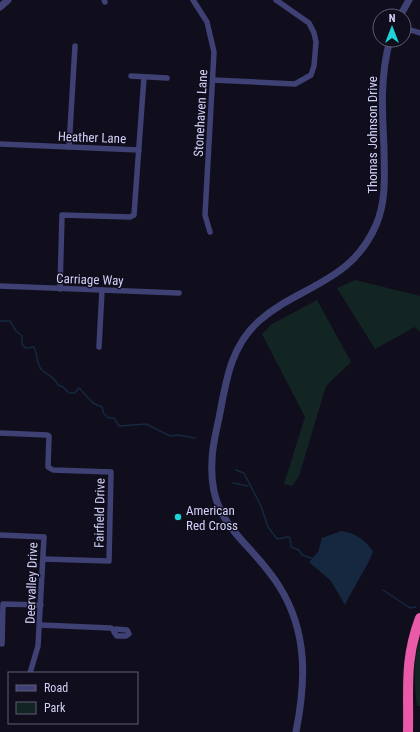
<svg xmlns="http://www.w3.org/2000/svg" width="420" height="732" font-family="'Roboto Condensed',sans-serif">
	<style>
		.green { fill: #122523 }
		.water { fill: #152840 }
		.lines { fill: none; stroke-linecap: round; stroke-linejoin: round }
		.stream { stroke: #152840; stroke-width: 1.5 }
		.minor { stroke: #3f4175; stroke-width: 5.5 }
		.tertiary { stroke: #3f4175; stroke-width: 7 }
		.motorway { stroke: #e95aa8; stroke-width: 10 }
		.poi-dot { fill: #1dd2d8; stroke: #100e1c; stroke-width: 1.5 }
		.labels { text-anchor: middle; stroke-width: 3; stroke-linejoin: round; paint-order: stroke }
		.street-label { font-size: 13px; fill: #d2d0f9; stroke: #100e1c }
		.poi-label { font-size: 13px; fill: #d2d0f9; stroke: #100e1c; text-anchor: start }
	</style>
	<rect width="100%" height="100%" fill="#100e1c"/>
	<!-- green -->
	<g class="green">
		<path d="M355,280L420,296V332L415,327L375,349L337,288Z"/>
		<path d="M317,300L351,362L326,386L299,476L292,486L284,484L305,417L262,334L272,324Z"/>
		<path d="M420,639V706H417C414,683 413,660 420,639Z"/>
	</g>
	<!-- water -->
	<path class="water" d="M341,531C353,532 367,540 373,552C365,571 354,586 345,605L331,581L309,562L318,552L322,538Z"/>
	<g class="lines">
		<!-- stream -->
		<g class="stream">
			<path d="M0,321H10L16,331L22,336V344L25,348L34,347C38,355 36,362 41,369C47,376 54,375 58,385L63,387L69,393H75L79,388L81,390L93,403L102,407L104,414L109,418H114L119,426L146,424L170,436L178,435L195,438"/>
			<path d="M236,470L244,473L261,506L268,527L277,539L288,537L290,538L291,547L299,550L302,555L314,559"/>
			<path d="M233,483L248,486"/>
			<path d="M383,590L407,606L411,608L416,607"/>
		</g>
		<!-- minor -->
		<g class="minor">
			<path d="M104,0L105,2"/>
			<path d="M193,0L207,22L214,52L205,215L210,232"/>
			<path d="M404,28L420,33"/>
			<path d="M131,76L167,78"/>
			<path d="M213,80L295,84L311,75L314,66L316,42L314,33L309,23L276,0"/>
			<path d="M0,144L139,150"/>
			<path d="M69,147L75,46"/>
			<path d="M0,286L179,293"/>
			<path d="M60,289L62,215L130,217L134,215L144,77"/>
			<path d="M99,347L102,290"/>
			<path d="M0,433L47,435L49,436L48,467L53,470L111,472L109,561L43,559"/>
			<path d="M0,535L44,537L38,646L30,673"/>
			<path d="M40,625L111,628L115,631"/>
			<path d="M116,629L127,630L129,634L126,636H117L114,632Z"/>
			<path d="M2,644L3,604L41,605"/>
		</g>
		<!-- tertiary -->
		<g class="tertiary">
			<path d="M0,7L8,0"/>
			<path d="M400,16L409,0"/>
			<path d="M296,732C306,681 308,632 279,586C250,539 208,526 212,461C212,447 216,432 219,418C226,382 230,347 259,321C300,285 351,283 376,225C387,200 384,173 384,147C382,111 380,75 390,40"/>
		</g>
		<!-- motorway -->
		<path class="motorway" d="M408,732C409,688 404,661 420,618"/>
	</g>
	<!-- markers -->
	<circle class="poi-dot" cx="178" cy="517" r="4"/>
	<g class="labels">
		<!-- street labels -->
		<g class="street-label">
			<text transform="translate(200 113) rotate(-87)" y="5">Stonehaven Lane</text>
			<text transform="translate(372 135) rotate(-90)" y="5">Thomas Johnson Drive</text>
			<text transform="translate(92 137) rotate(2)" y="5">Heather Lane</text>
			<text transform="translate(90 279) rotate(2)" y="5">Carriage Way</text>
			<text transform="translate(99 513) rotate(-89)" y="5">Fairfield Drive</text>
			<text transform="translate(31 583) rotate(-88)" y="5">Deervalley Drive</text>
		</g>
		<!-- poi labels -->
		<g class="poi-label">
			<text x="186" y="515">American<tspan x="186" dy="15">Red Cross</tspan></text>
		</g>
	</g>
	<!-- legend -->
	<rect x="8" y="672" width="130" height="52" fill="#100e1c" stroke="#5e5c74"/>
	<rect x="16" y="685" width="20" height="6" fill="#3f4175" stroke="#5e5c74"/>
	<text x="44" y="692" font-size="12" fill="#d2d0f9">Road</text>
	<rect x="16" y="702" width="20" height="12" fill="#122523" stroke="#5e5c74"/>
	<text x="44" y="712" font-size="12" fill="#d2d0f9">Park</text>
	<!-- north arrow -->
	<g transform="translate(392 28)"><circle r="19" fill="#100e1c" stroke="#5e5c74"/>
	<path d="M0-3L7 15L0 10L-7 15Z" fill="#1dd2d8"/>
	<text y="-6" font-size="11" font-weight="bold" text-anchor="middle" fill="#d2d0f9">N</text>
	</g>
</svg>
